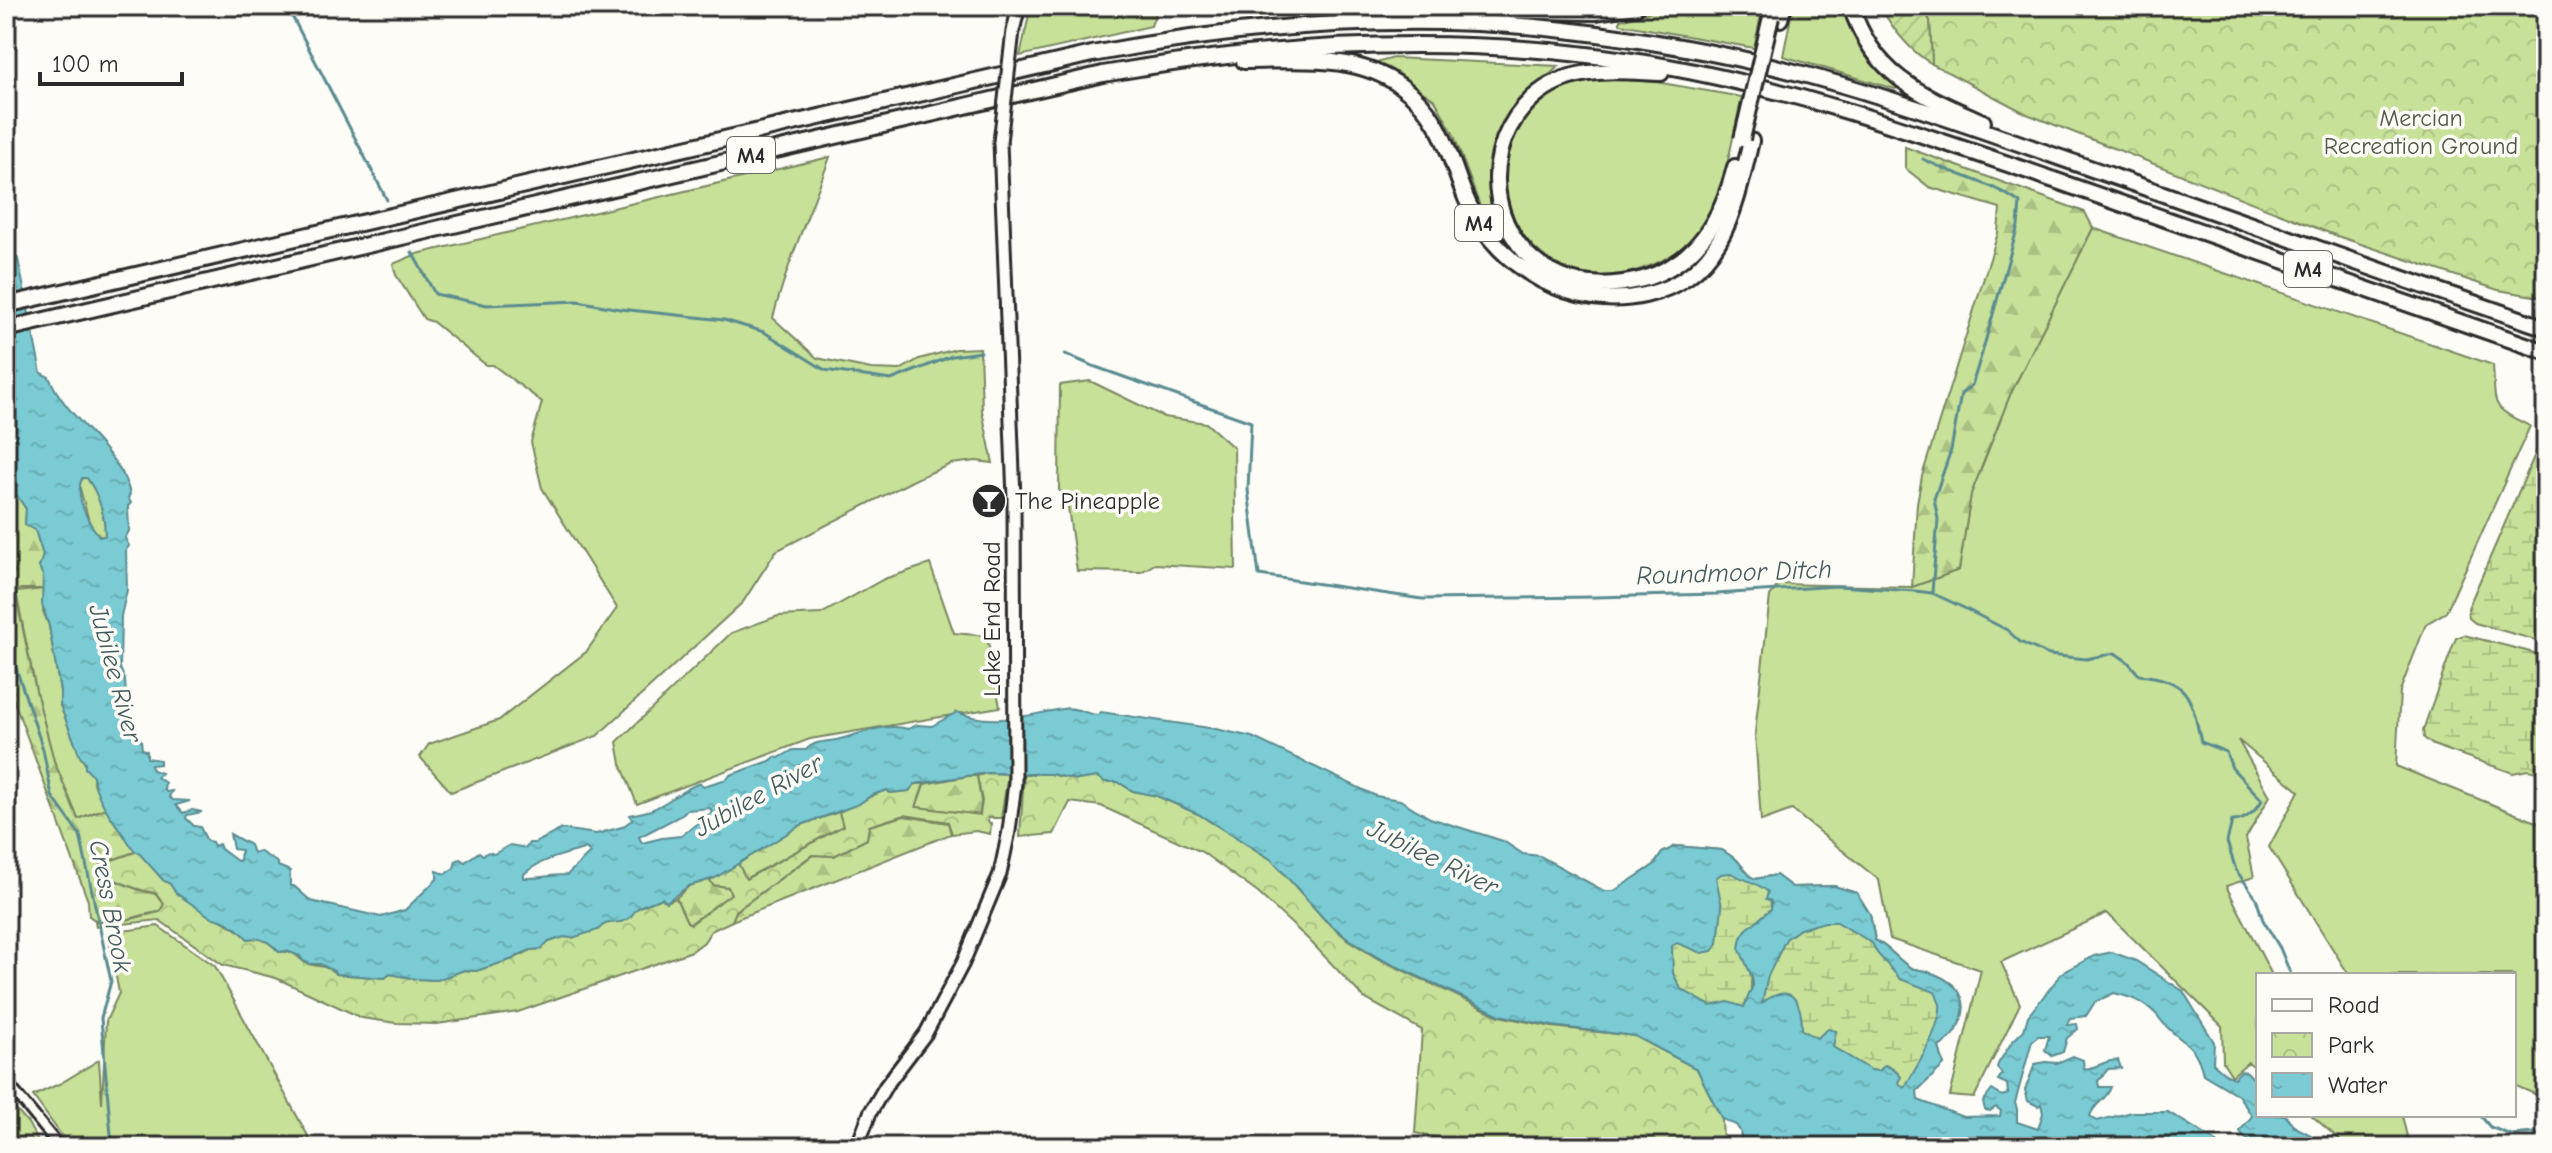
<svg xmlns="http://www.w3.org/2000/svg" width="2552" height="1153" font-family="'Comic Neue',sans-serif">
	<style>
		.grass { fill: #c7e198; stroke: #798662; stroke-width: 2 }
		.forest { fill: url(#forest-firs); stroke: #798662; stroke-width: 2 }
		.wetland { fill: url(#wetland-marsh); stroke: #798662; stroke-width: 2 }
		.park { fill: url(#park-crowns); stroke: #798662; stroke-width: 2 }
		.garden { fill: url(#garden-furrows); stroke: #798662; stroke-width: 2 }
		.water { fill: url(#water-ripples); stroke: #5a8b90; stroke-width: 2; fill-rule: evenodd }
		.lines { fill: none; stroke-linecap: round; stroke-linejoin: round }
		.stream { stroke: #5a8b90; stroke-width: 3 }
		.minor-casing { stroke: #2b2b2b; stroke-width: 14 }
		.secondary-casing { stroke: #2b2b2b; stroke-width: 17 }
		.motorway-casing { stroke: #2b2b2b; stroke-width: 20 }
		.minor { stroke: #fdfcf7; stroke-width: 8 }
		.secondary { stroke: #fdfcf7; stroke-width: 11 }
		.motorway { stroke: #fdfcf7; stroke-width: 14 }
		.secondary-bridge-casing { stroke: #2b2b2b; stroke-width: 17; stroke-linecap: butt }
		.motorway-bridge-casing { stroke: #2b2b2b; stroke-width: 20; stroke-linecap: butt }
		.secondary-bridge { stroke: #fdfcf7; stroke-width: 11 }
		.motorway-bridge { stroke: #fdfcf7; stroke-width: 14 }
		.labels { text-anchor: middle; stroke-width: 7; stroke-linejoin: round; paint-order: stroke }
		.shield { fill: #fdfcf7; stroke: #6a6a68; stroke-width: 2 }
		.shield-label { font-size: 22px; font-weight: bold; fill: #2b2b2b }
		.park-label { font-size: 24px; fill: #525846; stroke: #fdfcf7 }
		.poi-label { font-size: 24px; fill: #2b2b2b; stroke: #fdfcf7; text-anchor: start }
		.street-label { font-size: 24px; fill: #2b2b2b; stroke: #fdfcf7 }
		.water-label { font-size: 26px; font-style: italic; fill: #435b5d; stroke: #fdfcf7 }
	</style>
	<defs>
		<pattern id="forest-firs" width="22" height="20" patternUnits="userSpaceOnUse" patternTransform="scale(2)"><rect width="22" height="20" fill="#c7e198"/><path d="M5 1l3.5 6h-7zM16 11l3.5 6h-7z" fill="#abc183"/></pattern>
		<pattern id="wetland-marsh" width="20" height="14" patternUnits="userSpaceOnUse" patternTransform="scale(2)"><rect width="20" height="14" fill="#c7e198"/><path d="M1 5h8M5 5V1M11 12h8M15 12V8" fill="none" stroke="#abc183"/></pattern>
		<pattern id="park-crowns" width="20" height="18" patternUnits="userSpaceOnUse" patternTransform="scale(2)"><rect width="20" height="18" fill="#c7e198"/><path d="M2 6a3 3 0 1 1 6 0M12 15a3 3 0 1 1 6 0" fill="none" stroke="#abc183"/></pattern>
		<pattern id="garden-furrows" width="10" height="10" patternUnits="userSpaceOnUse" patternTransform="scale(2)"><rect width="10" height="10" fill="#c7e198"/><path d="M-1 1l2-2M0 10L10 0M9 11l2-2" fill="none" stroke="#abc183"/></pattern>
		<pattern id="water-ripples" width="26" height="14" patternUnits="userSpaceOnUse" patternTransform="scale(2)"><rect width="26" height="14" fill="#7acbd3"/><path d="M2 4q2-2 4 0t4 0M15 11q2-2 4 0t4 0" fill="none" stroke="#6aaeb5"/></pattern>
	</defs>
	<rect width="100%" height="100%" fill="#fdfcf7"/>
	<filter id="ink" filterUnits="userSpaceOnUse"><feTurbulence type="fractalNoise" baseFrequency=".0125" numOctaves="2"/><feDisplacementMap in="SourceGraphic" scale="16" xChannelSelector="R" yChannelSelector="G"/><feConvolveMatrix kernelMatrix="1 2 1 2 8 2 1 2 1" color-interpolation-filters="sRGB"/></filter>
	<g filter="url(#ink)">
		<!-- grass -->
		<g class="grass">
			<path d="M1031,6H1158L1151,26L1020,56Z"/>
			<path d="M1663,6H1763L1754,48L1620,24V20L1646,13Z"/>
			<path d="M1793,6H1845L1862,48L1898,88L1895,89L1783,56Z"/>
			<path d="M1393,58L1559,66C1524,98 1483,134 1490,187C1493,204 1500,220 1501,237L1481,209L1453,133L1435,100L1376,63Z"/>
			<path d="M1613,79L1656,82L1742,97C1732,137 1727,183 1707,219C1691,246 1664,263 1635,271C1507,306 1453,130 1566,86C1581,81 1597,80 1613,79Z"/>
			<path d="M830,157C811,210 787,263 773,318L817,358L871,369L900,370L919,359L956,349L980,348L982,411L993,463L976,461L951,464L918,478L776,551L743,602L597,736L451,792L420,757L429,744L499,720L586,652L617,608L542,488L531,442L542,402L493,365H486L433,322L424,319L396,275L393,264L417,254Z"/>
			<path d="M2093,228L2493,365C2496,408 2489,406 2530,426L2446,612L2426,624L2400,691L2396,766L2546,826V1099L2514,1085V975H2349L2269,847L2299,791L2238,740L2270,796L2246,838L2254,877L2226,886L2272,975H2258V1070L2248,1062L2232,1076L2223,1062L2222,1026L2107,913L2001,962L2020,1004L1974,1098L1950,1096L1981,970L1890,939L1879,880L1792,810L1761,821L1755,733L1770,596L1779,584L1912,587L1959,570L1971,494L2010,395Z"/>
			<path d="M1090,381L1164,417L1206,423L1234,448L1236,569L1155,564L1141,572L1077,571L1067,500L1059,490L1060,385Z"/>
			<path d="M82,478H87C100,496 105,514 105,536L101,537L90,525L79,485Z"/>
			<path d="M930,564L954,633L987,636L1000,707L810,739L637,804L621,764L617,742L731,633L778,616L821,614L884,579Z"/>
			<path d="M44,589L43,611L49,626L60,691V705L80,756L93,776V782L106,808L78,819L54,761L36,691L16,592Z"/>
			<path d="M158,926L215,966L314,1147H70L33,1096L61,1083L99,1060L102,1104L106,1021L119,993L108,933Z"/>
			<path d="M6,1099L28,1123L41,1147H6Z"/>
			<path d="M2311,1115H2402L2408,1141L2431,1147H2348Z"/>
		</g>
		<!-- forest -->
		<g class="forest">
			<path d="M1905,147L2085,212L2093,228L2010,395L1971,494L1959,570L1912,587L1917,503L1922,476L1998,233L2000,208L1929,187L1905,168Z"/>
			<path d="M6,455L8,466L15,472L16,494L26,509L25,525L35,530L43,555L44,589H21L15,592L36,691L54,761L78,819L106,808L135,852L101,864L100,874C120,882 136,891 156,894L164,904L160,912C138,913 108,932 89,916L88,901L12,696L6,676Z"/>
			<path d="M969,776H977L981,801L980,815L916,807L924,784Z"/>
			<path d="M839,812L843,826L745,879L738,863L801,825Z"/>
			<path d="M904,816L948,823L951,834L732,921L736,911L813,855L834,856L867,839L869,826Z"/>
			<path d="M709,880L713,885L728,887L731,894L691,923L687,922L676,898L689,886Z"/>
		</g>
		<!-- wetland -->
		<g class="wetland">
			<path d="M2546,429V643L2475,623L2469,618L2468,608Z"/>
			<path d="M2464,635L2546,656V774L2528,770L2513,773L2433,745L2424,738L2423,730L2451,651L2456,638Z"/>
			<path d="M1676,846L1722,850L1737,860L1750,876L1755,879L1776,875L1792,887L1834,886L1857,893L1870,914L1875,940C1889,947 1898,960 1911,968C1916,970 1923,970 1929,972C1950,979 1969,993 1962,1017C1957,1031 1951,1039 1939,1047L1944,1065L1902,1092L1870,1078L1755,1013L1752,965L1750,1006L1744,1011L1714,1009L1675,992L1614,892L1654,865L1662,853Z"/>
		</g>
		<!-- park -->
		<g class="park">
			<path d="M1923,6H2546V298L2498,290L2337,236L2027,114L1932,64L1930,21Z"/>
			<path d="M987,773L1008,774L1001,818H988V822L991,824L990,834L976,831L952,834L948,822L904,815L869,826L867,839L834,856L812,855L736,911L732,921L711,931L704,942L692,951L518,1012L437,1024L396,1023L362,1018L276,978L223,965L159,920L96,927L95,921L115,923L160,912L164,904L156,893C136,891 120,881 101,874V864L138,851L163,880L170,884L176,893L241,932L248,939C261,936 271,943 279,952C295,951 294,954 304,962C312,968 323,962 336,974L385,978L390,974L417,979L437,980L464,970L476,971L513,959L531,950L541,949L549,942L564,937L572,938L607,922H621L637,908L662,898L666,902L676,898L687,922L691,924L731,894L728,887L713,885L710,880L738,863L746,879L843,826L839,812C856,805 870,795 887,790L890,793L909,791L914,784H924L916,807L980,815L982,801L977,776Z"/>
			<path d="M1024,774H1051L1077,780L1097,777L1105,782H1118L1133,791L1157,796L1198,814L1272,860L1325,920L1348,940L1377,958L1499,1016L1552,1027L1635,1036L1697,1069L1722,1119L1723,1142L1732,1147H1482L1415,1133L1422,1030L1364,998L1309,940L1258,893L1202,852L1101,806L1070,802L1054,834L1020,837Z"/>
		</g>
		<!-- garden -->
		<path class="garden" d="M1880,6H1923L1930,21L1932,64C1910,51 1892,28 1880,6Z"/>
		<!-- water -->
		<path class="water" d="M6,226C10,236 11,252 18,259L41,373L49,377C66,419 120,450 130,494L128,498L131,503L128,506L129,531L125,538L129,546L126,550L127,590L121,616L120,668L125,680L127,708L130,723L141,740L142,749L147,751V758L160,760V764L151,765L152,770L161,773L157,777L165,783L164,789L166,792L172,791L169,797L173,800L190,801L176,805L183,813L192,810L202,812L187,815L186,818L194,826L200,827L207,841L212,842L214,846L219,844L221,849L237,861L240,860L241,850L233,849L230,834L250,845L253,853L259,851L278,863V866L290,871V886H294L311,901L381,917L405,910L437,879V871L445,874L454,868L456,861L460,859L465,862L479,852L483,855L488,852L494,854L510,845L526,848L529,843H535L562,829L596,834L622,827L632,820L630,815C637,813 645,812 651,810C668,803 683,789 700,783L703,786L727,779L730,775L770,761L775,757L779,758L793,750H806C816,739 827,743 840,739C861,734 886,722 908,729L917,725L932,726L957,712C990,727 1029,715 1062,709C1075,706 1085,714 1098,715L1101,712L1216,729L1252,737L1376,796L1400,800L1430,818L1503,841L1523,854L1540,856L1604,891H1614L1654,865L1662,853L1676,846L1722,850L1737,860L1750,876L1755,879L1776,875L1792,887L1834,886L1857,893L1870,914L1875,940C1889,947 1898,960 1911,968C1916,970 1923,970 1929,972C1950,979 1969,993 1962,1017C1957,1031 1951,1039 1939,1047L1944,1065L1917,1091L1918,1100L1963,1117L2000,1116L2001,1111L1996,1107L1990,1111L1985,1110L1983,1102L1992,1090L2002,1096L2008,1094L2007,1084L1998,1080L2002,1074L1997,1068L1998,1064L2012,1042L2024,1030L2028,1016L2063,972L2094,956L2112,952L2136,961L2183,991L2214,1042L2213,1063L2227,1075L2234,1078L2241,1071L2247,1072L2258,1084V1115H2285L2295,1127L2311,1135L2320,1147C2299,1147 2249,1153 2240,1131L2252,1116L2238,1095L2203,1074C2196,1045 2187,1046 2168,1028C2163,1024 2160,1018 2155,1013C2143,1001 2130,997 2114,993L2095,1002L2086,1016L2070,1018L2067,1025L2077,1024L2078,1029L2067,1038L2063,1052L2052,1056L2045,1050L2049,1036H2038L2032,1041L2015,1103L2017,1109V1122L2038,1129L2043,1113L2041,1104L2038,1106L2028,1101L2025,1090L2035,1064L2046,1062L2057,1063L2073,1056L2083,1060L2084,1069C2097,1068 2105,1060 2118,1060L2121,1068L2108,1069L2098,1081L2099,1087H2111C2107,1100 2094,1103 2090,1116L2097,1121L2132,1112H2168L2214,1140L2219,1147H2153L2141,1142L2115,1140L2091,1147H1740L1742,1143L1740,1131L1736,1125L1722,1119L1697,1069L1635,1036L1552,1026L1500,1015L1377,957L1349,939L1325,920L1272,860L1198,814L1157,796L1133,791L1118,782H1105L1097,777L1077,780L1051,774L987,773L915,784L909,791L890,793L887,790L872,795L859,804L801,825L715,878L689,886L666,902L662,898C655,902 642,904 637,909C633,912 632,917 628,919C617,926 607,918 598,930L572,938L564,937L549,942L541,949L531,950L519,955L513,959L476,971L464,970L437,980L416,979L390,974L385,978L336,974L334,971L320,964H310L303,961L300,956L287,951L279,952C271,943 261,936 248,939C239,930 225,919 212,918L176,893L170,884L163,880L138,852H135C121,829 96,803 93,776L85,768V762L80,756L60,705V691L49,626L42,604L43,576L39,567L43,555L35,530L25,525L26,509L16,494L15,473L8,466L6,455ZM82,478H87C100,496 105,514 105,536L100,537C88,523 74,496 82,478ZM710,808L712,812L681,836L662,838L642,843L639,837L678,817L687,810ZM586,848L590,853L567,875C552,875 540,878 524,878V874C542,858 563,856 586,848ZM1731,873C1743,880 1759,883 1768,892L1766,899L1771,901V909L1746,930L1741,938L1739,948L1752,977L1753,985L1744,1007L1728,1002L1711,1006L1681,989L1673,973L1672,946L1677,943L1702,953L1712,951L1718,943L1722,907L1716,878L1721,874ZM1825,922H1837L1872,943L1877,953L1900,979L1935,992C1936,993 1939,1003 1940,1004C1942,1027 1916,1069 1904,1088L1898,1082L1901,1077C1897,1071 1892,1068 1885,1065L1879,1071L1871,1070L1833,1047L1836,1031L1828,1029L1817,1038L1802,1030C1802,1001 1792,981 1762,1003L1768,976L1786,939L1800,929Z"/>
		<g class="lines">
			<!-- stream -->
			<g class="stream">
				<path d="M280,6L293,18L387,200"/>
				<path d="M1923,159C1954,175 1991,182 2020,203L2018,226L1982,353L1972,385L1961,394L1951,450L1934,499L1938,519L1932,592"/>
				<path d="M412,252L435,294L487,305L578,301L620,309L724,320L764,332L825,370L891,380L952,356L981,352"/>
				<path d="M1065,354L1093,366L1251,422L1248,490L1259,575L1422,599L1595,597L1717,594L1837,586L1915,591L1932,593L1962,607L2007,630L2020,642L2049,655L2086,659L2115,653L2128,662L2139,675C2190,680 2191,697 2201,742L2226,752L2232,768L2262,800C2257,810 2244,822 2232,821L2227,842L2236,870L2256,898L2263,920L2280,948L2291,975"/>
				<path d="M6,638L43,749L52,796L80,835L111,981L101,1018L112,1147"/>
				<path d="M2480,1115L2490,1127L2511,1135L2534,1133L2546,1141"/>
			</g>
			<!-- minor casing -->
			<g class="minor-casing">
				<path id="minor" d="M6,1081L60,1147"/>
			</g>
			<!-- secondary casing -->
			<g class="secondary-casing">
				<path id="secondary" d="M857,1147L870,1113L885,1087L926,1033L963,963L1000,874L1009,831L1015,783L1014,498L1000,142"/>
			</g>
			<!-- motorway casing -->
			<g class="motorway-casing">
				<g id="motorway">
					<path d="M1851,6C1873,76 1921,95 1983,122"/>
					<path d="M1444,15L1484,10L1595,12L1637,6"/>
					<path d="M1780,19L1784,6"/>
					<path d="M1244,61C1297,61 1356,53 1402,87C1447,119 1448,160 1469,205C1500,270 1574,311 1645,295C1723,277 1735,209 1751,141"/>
					<path d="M1661,73C1632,72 1599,68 1570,77C1553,82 1536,93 1524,107C1477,160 1493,247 1559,276C1586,288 1616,286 1643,279C1697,263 1722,218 1735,167"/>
					<path d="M6,305L1092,54C1247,25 1407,12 1565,30C1660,41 1755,59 1846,86C1938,113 2028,147 2118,178C2261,229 2403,279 2546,328"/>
					<path d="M6,329L1103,74C1278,43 1456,34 1632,61C1779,83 1918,133 2057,181C2220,238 2383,296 2546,352"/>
				</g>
			</g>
			<!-- minor -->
			<use href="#minor" class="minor"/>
			<!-- secondary -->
			<use href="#secondary" class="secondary"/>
			<!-- motorway -->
			<use href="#motorway" class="motorway"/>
			<!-- secondary-bridge casing -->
			<g class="secondary-bridge-casing">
				<path id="secondary-bridge" d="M1000,142L1013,31L1019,6"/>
			</g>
			<!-- motorway-bridge casing -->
			<g class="motorway-bridge-casing">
				<path id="motorway-bridge" d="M1742,139L1771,17"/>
			</g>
			<!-- secondary-bridge -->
			<use href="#secondary-bridge" class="secondary-bridge"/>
			<!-- motorway-bridge -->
			<use href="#motorway-bridge" class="motorway-bridge"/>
		</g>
	</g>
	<!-- icons -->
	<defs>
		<g id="bar-disc" transform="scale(1.8)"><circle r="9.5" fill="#2b2b2b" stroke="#fdfcf7"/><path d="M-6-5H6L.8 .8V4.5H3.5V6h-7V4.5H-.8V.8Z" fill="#fff"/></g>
	</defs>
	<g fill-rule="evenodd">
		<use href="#bar-disc" x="989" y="501"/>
	</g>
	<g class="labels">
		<!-- shield labels -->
		<g class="shield">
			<rect x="727" y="137" width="48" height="36" rx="6"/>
			<rect x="1455" y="205" width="48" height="36" rx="6"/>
			<rect x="2284" y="251" width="48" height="36" rx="6"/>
		</g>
		<g class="shield-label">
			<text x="751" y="163">M4</text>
			<text x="1479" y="231">M4</text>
			<text x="2308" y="277">M4</text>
		</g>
		<!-- park labels -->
		<g class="park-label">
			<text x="2421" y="126">Mercian<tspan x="2421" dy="28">Recreation Ground</tspan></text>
		</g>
		<!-- poi labels -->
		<g class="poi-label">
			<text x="1015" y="509">The Pineapple</text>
		</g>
		<!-- street labels -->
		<g class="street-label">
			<text transform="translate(992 619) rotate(-90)" y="8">Lake End Road</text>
		</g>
		<!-- water labels -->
		<g class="water-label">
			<text transform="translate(1734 572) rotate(-2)" y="9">Roundmoor Ditch</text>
			<text transform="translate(116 673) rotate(75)" y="9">Jubilee River</text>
			<text transform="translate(758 795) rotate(-29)" y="9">Jubilee River</text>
			<text transform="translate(1433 857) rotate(26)" y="9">Jubilee River</text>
			<text transform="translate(111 906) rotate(79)" y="9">Cress Brook</text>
		</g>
	</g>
	<!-- margin -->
	<rect width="2552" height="1153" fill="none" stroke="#fdfcf7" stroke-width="32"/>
	<rect x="16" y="16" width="2520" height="1121" fill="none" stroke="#2b2b2b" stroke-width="3" filter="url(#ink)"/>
	<!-- legend -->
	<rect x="2256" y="973" width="260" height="144" fill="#fdfcf7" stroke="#a9a8a5" stroke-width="2"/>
	<rect x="2272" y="999" width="40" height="12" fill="#fdfcf7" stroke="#a9a8a5" stroke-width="2"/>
	<text x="2328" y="1013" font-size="24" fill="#2b2b2b">Road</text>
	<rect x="2272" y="1033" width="40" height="24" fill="url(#park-crowns)" stroke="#a9a8a5" stroke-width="2"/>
	<text x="2328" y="1053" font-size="24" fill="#2b2b2b">Park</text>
	<rect x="2272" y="1073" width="40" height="24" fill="url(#water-ripples)" stroke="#a9a8a5" stroke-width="2"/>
	<text x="2328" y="1093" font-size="24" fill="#2b2b2b">Water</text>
	<!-- scale -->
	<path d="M40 72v12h142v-12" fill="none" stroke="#2b2b2b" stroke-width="4"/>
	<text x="52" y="72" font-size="24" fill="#2b2b2b" stroke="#fdfcf7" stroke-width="6" paint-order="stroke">100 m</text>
</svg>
